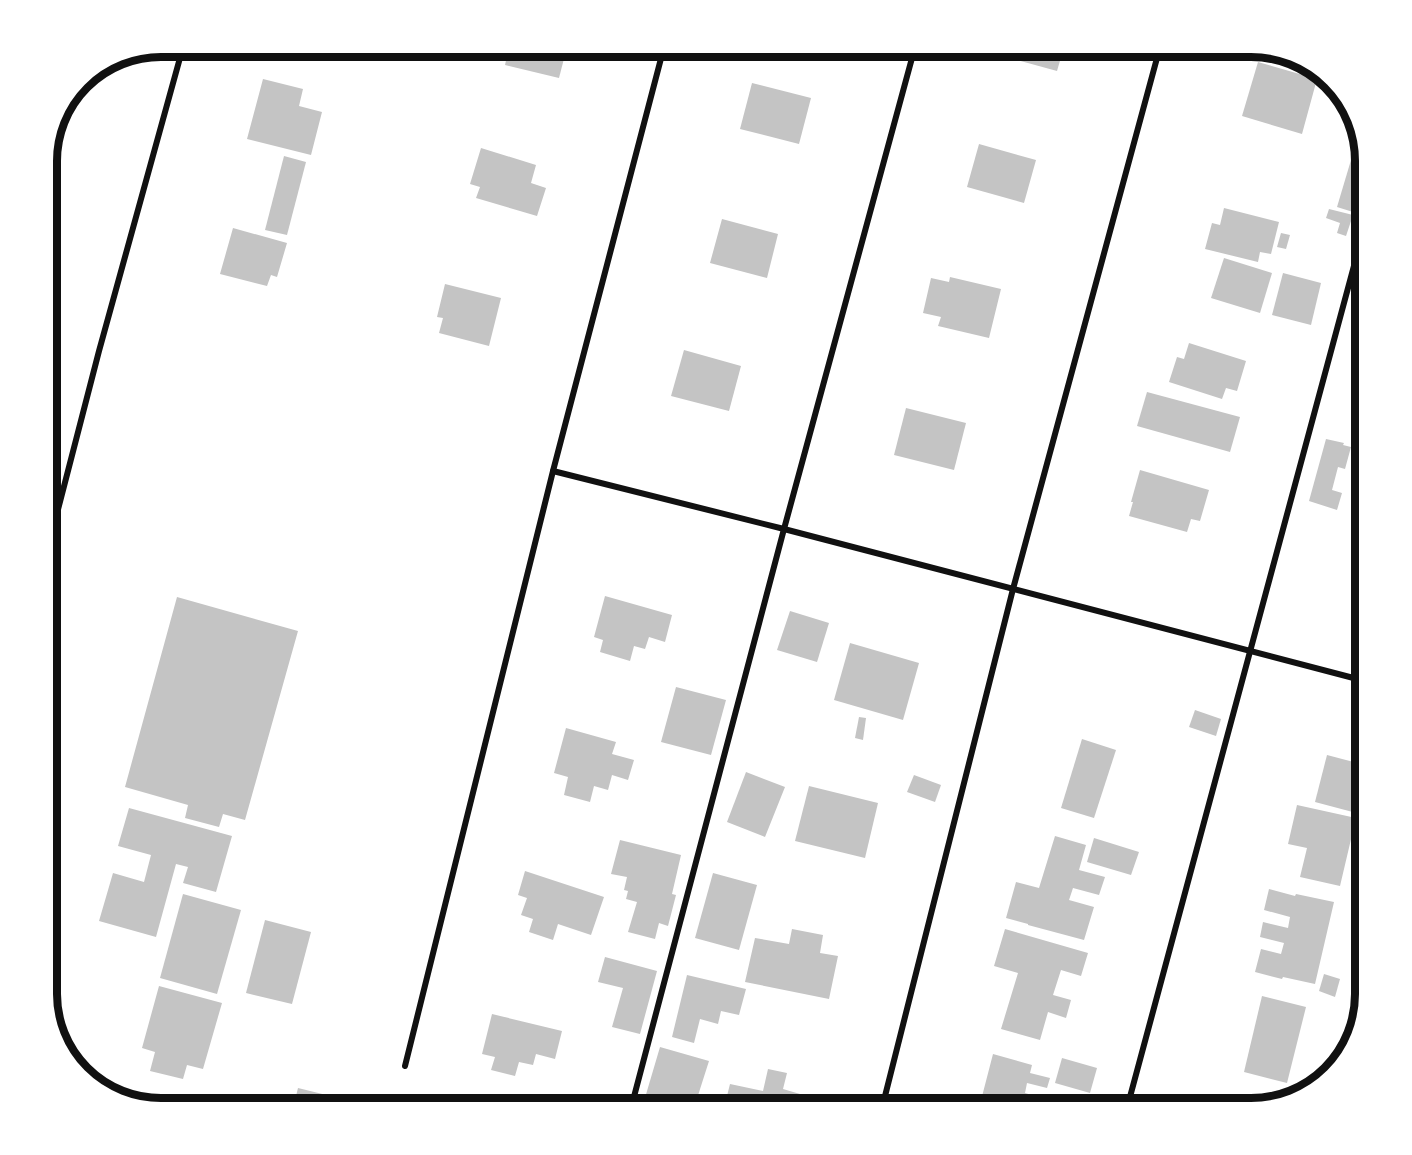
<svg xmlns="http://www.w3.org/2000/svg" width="1412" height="1155" font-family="'Archivo Narrow',sans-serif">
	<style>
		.building { fill: #c4c4c4 }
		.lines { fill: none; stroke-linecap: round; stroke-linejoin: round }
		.minor { stroke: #111; stroke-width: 6 }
		.rim { fill: none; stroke: #111; stroke-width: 8 }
	</style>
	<rect width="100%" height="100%" fill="#fff"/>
	<!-- building -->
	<g class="building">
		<path d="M509,47H567L559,78L505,65Z"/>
		<path d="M997,47H1064L1057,71L995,54Z"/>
		<path d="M1258,62L1317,79L1302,134L1242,116Z"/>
		<path d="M1326,75L1338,90L1323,86Z"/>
		<path d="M263,79L303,89L299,106L322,112L311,155L247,139Z"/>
		<path d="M752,83L811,98L799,144L740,129Z"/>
		<path d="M979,144L1036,160L1024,203L967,187Z"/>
		<path d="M481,148L536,165L531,183L546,188L537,216L476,198L480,187L470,184Z"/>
		<path d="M284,156L306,162L287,235L265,230Z"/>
		<path d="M1351,160L1365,164V169L1353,212L1337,207Z"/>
		<path d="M1224,208L1279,222L1271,254L1260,252L1258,262L1205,249L1212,223L1220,225Z"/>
		<path d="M1329,209L1353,215L1346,236L1337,233L1340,223L1326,218Z"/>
		<path d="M722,219L778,234L767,278L710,263Z"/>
		<path d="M233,228L287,243L277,277L271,275L267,286L220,274Z"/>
		<path d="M1281,233L1290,235L1286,249L1277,247Z"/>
		<path d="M1224,258L1272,273L1260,313L1211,298Z"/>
		<path d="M1283,273L1321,283L1311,325L1272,315Z"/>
		<path d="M950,277L1001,289L989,338L938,326L941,317L923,313L931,278L949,282Z"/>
		<path d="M445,284L501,298L489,346L439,333L443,318L437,317Z"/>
		<path d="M1189,343L1246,361L1237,391L1226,388L1222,399L1169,382L1177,357L1184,359Z"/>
		<path d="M684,350L741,366L729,411L671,396Z"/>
		<path d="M1147,392L1240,417L1230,452L1137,426Z"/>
		<path d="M906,408L966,423L954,470L894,455Z"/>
		<path d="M1326,439L1344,443L1343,445L1351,447L1345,469L1338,467L1332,490L1342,493L1337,510L1309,501Z"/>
		<path d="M1140,470L1209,490L1200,521L1191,519L1187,532L1129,516L1133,502H1131Z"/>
		<path d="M605,596L672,615L665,642L649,637L645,649L634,646L630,661L600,652L603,640L594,637Z"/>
		<path d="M177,597L298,631L245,820L223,814L219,827L185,818L188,805L125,787Z"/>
		<path d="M790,611L829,623L817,662L777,650Z"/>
		<path d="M850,643L919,663L903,720L834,700Z"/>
		<path d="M676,687L726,700L711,755L661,742Z"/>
		<path d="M1195,710L1221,719L1216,736L1189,727Z"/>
		<path d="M859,717L866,718L863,740L855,738Z"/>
		<path d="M566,728L616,742L612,754L634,760L628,780L612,775L608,790L594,786L590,802L564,795L568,777L554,773Z"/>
		<path d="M1082,739L1116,750L1094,818L1061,808Z"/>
		<path d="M1327,755L1365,765L1364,815L1315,802Z"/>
		<path d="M746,772L785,787L765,837L727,822Z"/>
		<path d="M914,775L941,785L935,802L907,792Z"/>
		<path d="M809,786L878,803L865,858L795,841Z"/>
		<path d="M1297,805L1356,818L1340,886L1300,877L1307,848L1288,844Z"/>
		<path d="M129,808L232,836L216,892L183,883L188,867L176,864L156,937L99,921L113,873L144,882L151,855L118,846Z"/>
		<path d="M1055,836L1086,845L1079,870L1105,877L1099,895L1073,888L1069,900L1094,907L1084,940L1028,925V924L1006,918L1016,882L1039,888Z"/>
		<path d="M1094,838L1139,852L1131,875L1087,862Z"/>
		<path d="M620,840L681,855L672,894L676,895L668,926L659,923L655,939L628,932L637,902L626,899L628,891L624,890L627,877L611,874Z"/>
		<path d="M525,871L604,897L591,935L558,924L553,940L529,932L533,919L521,915L527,898L518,895Z"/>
		<path d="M713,873L757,885L739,950L695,938Z"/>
		<path d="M1269,889L1295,896L1296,894L1334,902L1315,984L1283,977L1282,979L1255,972L1261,949L1281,954L1284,943L1260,937L1263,922L1288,928L1290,917L1264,910Z"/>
		<path d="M183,894L241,910L217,994L160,978Z"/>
		<path d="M265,920L311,932L292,1004L246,993Z"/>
		<path d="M792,929L823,935L820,953L838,956L829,999L745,982L755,938L789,944Z"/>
		<path d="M1005,929L1088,953L1081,976L1061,970L1053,995L1071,1000L1066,1018L1048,1012L1040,1040L1001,1029L1018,973L994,966Z"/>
		<path d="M605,957L657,971L640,1034L612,1027L623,988L598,982Z"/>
		<path d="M1324,974L1340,979L1335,997L1319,991Z"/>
		<path d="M687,975L746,989L739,1015L721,1011L718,1024L700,1019L694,1043L672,1037Z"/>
		<path d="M159,986L222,1003L203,1069L187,1065L183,1079L150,1071L155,1052L142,1048Z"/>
		<path d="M1262,996L1306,1007L1287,1083L1244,1072Z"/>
		<path d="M492,1014L562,1031L555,1059L536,1054L533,1065L519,1062L515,1076L491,1070L495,1057L482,1054Z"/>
		<path d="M660,1047L709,1061L694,1108H683L677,1107L676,1108H642Z"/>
		<path d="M993,1054L1032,1065L1030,1073L1050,1078L1047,1088L1027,1083L1025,1093L1045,1099L1042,1108H979Z"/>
		<path d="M1062,1058L1097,1068L1090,1093L1055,1083Z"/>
		<path d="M768,1069L787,1073L783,1089L800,1094L796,1108H724L730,1084L763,1091Z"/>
		<path d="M298,1088L367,1105L366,1108H293Z"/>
		<path d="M1227,1102L1248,1108H1225Z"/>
	</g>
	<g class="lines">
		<!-- minor -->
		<g class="minor">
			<path d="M553,471L784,529L1365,681"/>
			<path d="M47,552L99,351L183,47"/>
			<path d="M405,1066L553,471L664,47"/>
			<path d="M631,1108L784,529L915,47"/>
			<path d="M882,1108L1013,589L1160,47"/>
			<path d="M1127,1108L1365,225"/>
		</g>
	</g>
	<!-- crop -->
	<path d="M0 0H1412V1155H0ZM161 57H1251A104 104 0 0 1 1355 161V994A104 104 0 0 1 1251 1098H161A104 104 0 0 1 57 994V161A104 104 0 0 1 161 57Z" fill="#fff" fill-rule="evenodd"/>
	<path class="rim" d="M161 57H1251A104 104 0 0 1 1355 161V994A104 104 0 0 1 1251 1098H161A104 104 0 0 1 57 994V161A104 104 0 0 1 161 57Z"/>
</svg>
